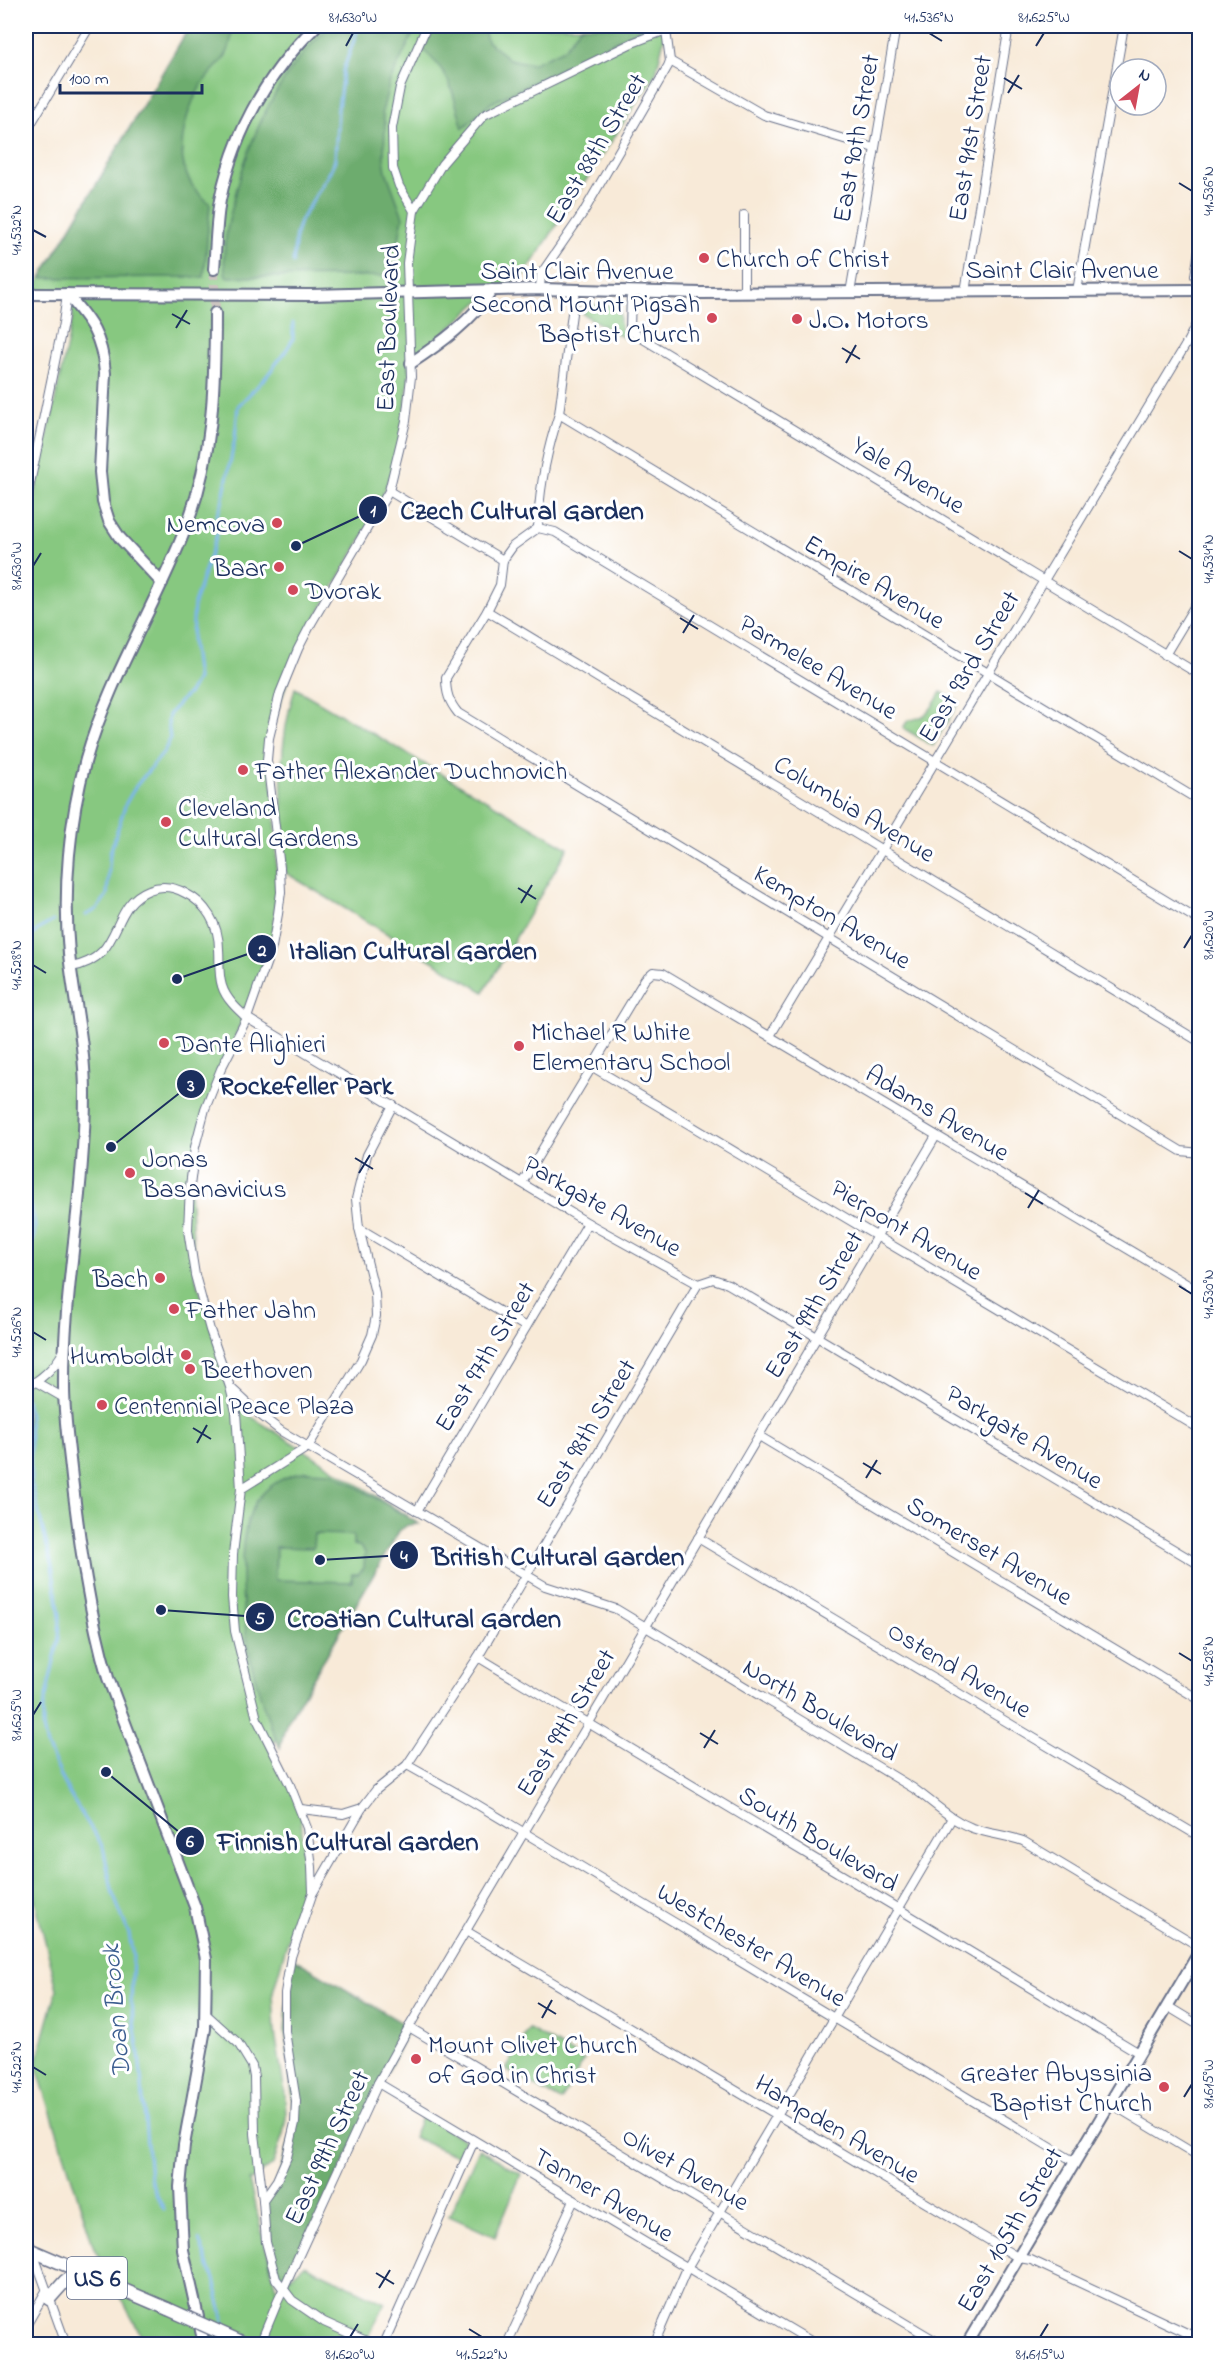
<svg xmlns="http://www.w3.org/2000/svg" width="1225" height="2370" font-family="'Indie Flower',sans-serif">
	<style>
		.green { fill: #87c880; stroke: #517c6f; stroke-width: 1.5 }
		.forest { fill: #6dac6e; stroke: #446e66; stroke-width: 1.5; fill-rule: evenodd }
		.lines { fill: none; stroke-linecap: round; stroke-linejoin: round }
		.stream { stroke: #7ab5ec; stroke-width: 3 }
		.secondary-tunnel { stroke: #ccc5c0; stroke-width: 10; stroke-dasharray: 10 5; stroke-linecap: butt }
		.street-casing { stroke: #687089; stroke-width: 10 }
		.secondary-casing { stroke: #687089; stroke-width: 14 }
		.primary-casing { stroke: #687089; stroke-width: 15 }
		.street { stroke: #fff; stroke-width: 8 }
		.secondary { stroke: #fff; stroke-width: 10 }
		.primary { stroke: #fff; stroke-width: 12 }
		.primary-bridge-casing { stroke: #687089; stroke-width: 15; stroke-linecap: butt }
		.primary-bridge { stroke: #fff; stroke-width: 12 }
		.ticks { fill: none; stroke: #1b2f5e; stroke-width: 2 }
		.poi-dot { fill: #d1495b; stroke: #fff; stroke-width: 2 }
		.labels { text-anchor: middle; stroke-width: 6; stroke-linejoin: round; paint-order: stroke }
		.shield { fill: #fff; stroke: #5f6d8e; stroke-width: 1.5 }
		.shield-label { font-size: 24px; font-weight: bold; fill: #1b2f5e }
		.street-label { font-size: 26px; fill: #1b2f5e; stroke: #fff }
		.poi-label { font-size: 26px; fill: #1b2f5e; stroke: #fff; text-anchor: start }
		.water-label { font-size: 27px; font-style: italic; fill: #3c5e90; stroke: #fff }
		.leader { fill: none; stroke: #1b2f5e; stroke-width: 2 }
		.callout-dot { fill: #1b2f5e; stroke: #fff; stroke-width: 2 }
		.mark-label { font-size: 18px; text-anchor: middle; font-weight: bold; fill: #fff }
		.callout-label { font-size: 27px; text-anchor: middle; font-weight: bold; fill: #1b2f5e; stroke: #fff; stroke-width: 6; stroke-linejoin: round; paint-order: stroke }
		.neatline { fill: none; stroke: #1b2f5e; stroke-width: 2 }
		.ticks-label { font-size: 15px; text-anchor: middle; fill: #1b2f5e }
	</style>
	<rect width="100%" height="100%" fill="#fff"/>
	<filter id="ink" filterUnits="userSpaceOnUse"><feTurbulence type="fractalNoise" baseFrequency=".0167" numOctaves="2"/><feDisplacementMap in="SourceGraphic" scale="12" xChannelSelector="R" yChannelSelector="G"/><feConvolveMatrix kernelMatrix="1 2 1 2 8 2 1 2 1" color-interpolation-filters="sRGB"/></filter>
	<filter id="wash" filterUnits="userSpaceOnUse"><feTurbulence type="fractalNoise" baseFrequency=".008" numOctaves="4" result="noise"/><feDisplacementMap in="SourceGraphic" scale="24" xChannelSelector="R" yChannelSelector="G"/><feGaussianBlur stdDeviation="1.35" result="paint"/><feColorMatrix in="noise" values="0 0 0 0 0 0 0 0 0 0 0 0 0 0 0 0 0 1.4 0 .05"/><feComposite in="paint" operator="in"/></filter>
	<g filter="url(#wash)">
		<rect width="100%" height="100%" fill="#f8ead8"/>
		<!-- green -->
		<g class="green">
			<path d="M190,26H670L666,30L656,73L523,277L492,290L411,363L400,450L375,515L298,649L269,737L277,844L274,936L268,957L205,1109L190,1186L195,1275L230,1387L247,1414L408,1516L285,1726L270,1748L301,1809L304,1884L273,1992L275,2033L285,2093L286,2118L283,2134L273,2164L249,2181L276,2289L305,2265L385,2303L365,2344H146L94,2248L36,2065L57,1989L30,1881L26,1876V537L73,316L67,294H31Z"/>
			<path d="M584,305H620V323L624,338L583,314Z"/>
			<path d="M295,688L568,848L484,992L286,873C282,807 275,753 295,688Z"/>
			<path d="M941,692L959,702L933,746L903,728L908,720C927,719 932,708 941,692Z"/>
			<path d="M529,2029L584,2060L561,2101L506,2070Z"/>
			<path d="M422,2115L464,2140L457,2156L413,2137Z"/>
			<path d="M479,2149L521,2174L495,2237L449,2216Z"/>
		</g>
		<!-- forest -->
		<g class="forest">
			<path d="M190,26H232C231,66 216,60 199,89C184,116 174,156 191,183C195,191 204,198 210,204L204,277L41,278Z"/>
			<path d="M330,26H417L390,81L382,112L385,124L384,158L386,171L403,217L395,262L387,276L226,277C221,254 227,227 233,204C249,136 277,73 330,26Z"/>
			<path d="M433,26H483L487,41L509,59L532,64L564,49L581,26H636L640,29L491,103L463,128C452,93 453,75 423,50Z"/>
			<path d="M306,1471L332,1472L419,1524L408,1525L399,1531L286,1724L280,1748C254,1691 241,1632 242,1569C242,1547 244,1521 256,1502C268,1484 285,1476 306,1471ZM314,1534L353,1535V1545L359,1546L365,1552L364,1568L358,1574H352V1582L275,1580L276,1547L313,1548Z"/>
			<path d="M291,1957L409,2027L283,2290L271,2265L263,2200L277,2180L295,2123L285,2031Z"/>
		</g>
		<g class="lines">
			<!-- stream -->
			<g class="stream">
				<path d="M293,263L296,234L300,221L327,177L335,160L338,109L343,71L359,26"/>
				<path d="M86,915L97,909L107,895L110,853L126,803L136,786L164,752L170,739L168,721L169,715L180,701L189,693L197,679L192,640L194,604L218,531L217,515L222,503L235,438L238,406L266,377L285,352L293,339V323"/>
				<path d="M26,941L39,929L53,921"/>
				<path d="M26,1200C37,1217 38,1235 26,1253"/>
				<path d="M26,1399L29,1416L31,1482L52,1566L60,1616L59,1638L43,1710V1728L47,1746L70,1795L103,1847L113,1894L129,1934L133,1956L131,2004L139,2053L150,2177L156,2194L164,2209"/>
				<path d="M199,2240L214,2279L226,2331"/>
			</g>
		</g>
	</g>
	<g filter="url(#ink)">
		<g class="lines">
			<!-- secondary-tunnel -->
			<path class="secondary-tunnel" d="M214,269L215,313"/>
			<!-- street casing -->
			<g class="street-casing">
				<g id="street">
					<path d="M670,61L764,115L874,148"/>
					<path d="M26,132L90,26"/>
					<path d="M414,211L442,164L484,115L632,43L666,30"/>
					<path d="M1200,243L1195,276L1200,286"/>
					<path d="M540,289L541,274L583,213L668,66L670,61L666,30L670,26"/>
					<path d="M631,291L630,331L1200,675"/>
					<path d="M1077,291L1124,26"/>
					<path d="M965,292L1009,26"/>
					<path d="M744,293V215"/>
					<path d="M850,293L896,26"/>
					<path d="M559,414L1200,801"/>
					<path d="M389,491L503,560"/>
					<path d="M26,503L63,323L67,294"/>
					<path d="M538,528L513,546L503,560L500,585L487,611L446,678C446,693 449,702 458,713L1181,1151L1200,1153"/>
					<path d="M538,528L555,532L1200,921"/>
					<path d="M538,528C539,490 547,450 559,414L575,290"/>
					<path d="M487,611L1200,1042"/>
					<path d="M1165,655L1200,597"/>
					<path d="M71,967C125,958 108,906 149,890C161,885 174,887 185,893C206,903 219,925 219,949C220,961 218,974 222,986C226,999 237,1009 247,1018L588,1223L698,1284L713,1279L728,1284L1200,1565"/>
					<path d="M770,1036L1185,346L1200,317"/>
					<path d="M591,1066L1200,1429"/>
					<path d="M522,1183L645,979L653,972L663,973L1200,1292"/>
					<path d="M359,1228L526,1327"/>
					<path d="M36,1382L64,1398"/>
					<path d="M26,1387C41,1380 55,1367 63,1352"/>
					<path d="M231,1388L259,1414L281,1431L545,1586L616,1609L913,1788C933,1802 949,1819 972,1828C989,1834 1006,1835 1023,1841L1200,1947"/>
					<path d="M759,1436L1200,1700"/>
					<path d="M241,1489L308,1447L361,1360L372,1335L376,1316L375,1293L359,1228L356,1199L367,1155L393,1105"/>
					<path d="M417,1511L588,1223"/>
					<path d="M698,1538L1200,1837"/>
					<path d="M478,1657L1139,2053"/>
					<path d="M407,1765L473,1802L1075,2162"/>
					<path d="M301,1809L343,1814L362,1808"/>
					<path d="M314,1891L362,1808L376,1790L407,1765L478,1657L698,1284"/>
					<path d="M466,1931L1019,2258L1031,2260L1200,2339"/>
					<path d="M1167,2006L1200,2026"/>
					<path d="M207,2015L238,2043L252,2066L254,2077L255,2134L263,2200"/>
					<path d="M409,2027L941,2344"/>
					<path d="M378,2083L809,2340L806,2344"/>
					<path d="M1110,2103L1200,2157"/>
					<path d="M26,2233L66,2344"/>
					<path d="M26,2326L46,2291"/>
					<path d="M260,2344L277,2303L378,2083L409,2027L936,1136"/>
					<path d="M373,2344L324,2322L292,2300L276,2279L266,2242L263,2200L277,2180L287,2157L295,2123L296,2101L285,2031V1993L291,1957L313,1892L312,1867L307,1828L290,1785L257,1719L235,1631L232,1597L233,1554L241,1489L236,1412L230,1387L210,1330L195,1275L188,1230L190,1186L195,1147L205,1109L221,1069L247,1018L272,947L278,914L281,892L280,868L267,760L269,738L280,693L298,649L312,622L389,491L406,421L411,377L407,263L414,211L399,186L393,168L392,128L400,87L427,26"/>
					<path d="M384,2344L474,2141"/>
					<path d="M507,2344L574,2200"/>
					<path d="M654,2344L687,2268L952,1818"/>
				</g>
			</g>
			<!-- secondary casing -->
			<g class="secondary-casing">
				<g id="secondary">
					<path d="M214,269C216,246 216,222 220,200C234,132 267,74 316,26"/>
					<path d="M26,294L312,295L540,289L701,293L1200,290"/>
					<path d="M67,294C91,322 102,336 105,373L100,472L103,502L109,521L120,538L162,583"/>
					<path d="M411,363C441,343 472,321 492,290"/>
					<path d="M204,2344L183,2250L180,2187L184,2145L205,2029L206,1959L195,1907L108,1678C89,1613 80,1545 72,1478C69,1448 64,1417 64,1387C63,1289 85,1192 85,1093C85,1047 74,1000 69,954C63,890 69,821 86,759C109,678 156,606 186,527C213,458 215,387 215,313"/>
					<path d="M967,2344L1200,1951"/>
				</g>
			</g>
			<!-- primary casing -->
			<g class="primary-casing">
				<g id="primary">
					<path d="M26,2248L168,2309"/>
					<path d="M49,2299L65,2281L82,2271"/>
				</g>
			</g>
			<!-- street -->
			<use href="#street" class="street"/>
			<!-- secondary -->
			<use href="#secondary" class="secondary"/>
			<!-- primary -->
			<use href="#primary" class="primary"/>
			<!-- primary-bridge casing -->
			<g class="primary-bridge-casing">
				<path id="primary-bridge" d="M168,2309L246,2344"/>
			</g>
			<!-- primary-bridge -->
			<use href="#primary-bridge" class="primary-bridge"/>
		</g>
	</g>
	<!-- ticks -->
	<path class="ticks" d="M929,33L942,41M346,46L353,33M1036,46L1044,33M1004,78L1022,89M1008,93L1019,75M1179,183L1192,191M33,230L46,237M172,314L190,324M176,328L187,310M842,348L860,359M846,363L856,345M1179,551L1192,559M33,566L41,553M680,618L698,629M683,633L694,615M518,888L536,899M521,903L532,885M1184,948L1192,935M33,965L46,973M355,1158L373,1169M359,1173L370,1155M1025,1193L1043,1204M1028,1208L1039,1190M1179,1286L1192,1294M33,1332L46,1340M193,1428L211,1439M197,1443L207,1425M863,1463L881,1474M866,1478L877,1460M1179,1653L1192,1661M33,1715L41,1702M700,1733L718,1744M704,1748L715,1730M538,2003L556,2014M542,2018L552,2000M33,2067L46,2075M1184,2097L1192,2084M376,2273L394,2284M379,2288L390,2270M469,2329L482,2337M350,2337L358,2324M1040,2337L1048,2324"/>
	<!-- markers -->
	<g class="poi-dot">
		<circle cx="704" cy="258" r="6"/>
		<circle cx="712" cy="318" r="6"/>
		<circle cx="797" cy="319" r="6"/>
		<circle cx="277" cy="523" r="6"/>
		<circle cx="279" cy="567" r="6"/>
		<circle cx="293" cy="590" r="6"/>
		<circle cx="243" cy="770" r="6"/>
		<circle cx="166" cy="822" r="6"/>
		<circle cx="164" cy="1043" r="6"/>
		<circle cx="519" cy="1046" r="6"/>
		<circle cx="130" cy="1173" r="6"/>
		<circle cx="160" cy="1278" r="6"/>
		<circle cx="174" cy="1309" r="6"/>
		<circle cx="186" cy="1355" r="6"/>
		<circle cx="190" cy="1369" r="6"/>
		<circle cx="102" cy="1405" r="6"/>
		<circle cx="416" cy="2059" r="6"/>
		<circle cx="1164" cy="2087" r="6"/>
	</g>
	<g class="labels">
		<!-- shield labels -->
		<rect class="shield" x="67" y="2257" width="60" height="42" rx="4.5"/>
		<g class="shield-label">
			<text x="97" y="2286">US 6</text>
		</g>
		<!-- street labels -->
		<g class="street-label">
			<text transform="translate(855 138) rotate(-80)" y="9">East 90th Street</text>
			<text transform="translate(969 138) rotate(-81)" y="9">East 91st Street</text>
			<text transform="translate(595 148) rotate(-59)" y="9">East 88th Street</text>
			<text x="1062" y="278">Saint Clair Avenue</text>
			<text x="577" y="279">Saint Clair Avenue</text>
			<text transform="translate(387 328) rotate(-88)" y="9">East Boulevard</text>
			<text transform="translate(909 474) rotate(31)" y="9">Yale Avenue</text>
			<text transform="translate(875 581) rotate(31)" y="9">Empire Avenue</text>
			<text transform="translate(819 666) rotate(31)" y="9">Parmelee Avenue</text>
			<text transform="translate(968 666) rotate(-59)" y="9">East 93rd Street</text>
			<text transform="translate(855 808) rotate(31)" y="9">Columbia Avenue</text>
			<text transform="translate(833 916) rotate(31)" y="9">Kempton Avenue</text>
			<text transform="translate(938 1112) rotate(31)" y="9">Adams Avenue</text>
			<text transform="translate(603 1205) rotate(30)" y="9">Parkgate Avenue</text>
			<text transform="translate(907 1229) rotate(31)" y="9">Pierpont Avenue</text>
			<text transform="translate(813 1304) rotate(-59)" y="9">East 99th Street</text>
			<text transform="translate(484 1356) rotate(-59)" y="9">East 97th Street</text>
			<text transform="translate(585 1433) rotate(-59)" y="9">East 98th Street</text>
			<text transform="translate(1025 1436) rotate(31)" y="9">Parkgate Avenue</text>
			<text transform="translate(990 1550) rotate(31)" y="9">Somerset Avenue</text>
			<text transform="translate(960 1669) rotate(31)" y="9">Ostend Avenue</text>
			<text transform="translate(821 1709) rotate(31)" y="9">North Boulevard</text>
			<text transform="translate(565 1722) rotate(-59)" y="9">East 99th Street</text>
			<text transform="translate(819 1838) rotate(31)" y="9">South Boulevard</text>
			<text transform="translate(752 1944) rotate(31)" y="9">Westchester Avenue</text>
			<text transform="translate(838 2128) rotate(31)" y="9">Hampden Avenue</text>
			<text transform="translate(326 2147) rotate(-65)" y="9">East 99th Street</text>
			<text transform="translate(686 2168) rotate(30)" y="9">Olivet Avenue</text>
			<text transform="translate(604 2194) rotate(31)" y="9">Tanner Avenue</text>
			<text transform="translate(1009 2229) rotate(-60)" y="9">East 105th Street</text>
		</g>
		<!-- poi labels -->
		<g class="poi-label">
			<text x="716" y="267">Church of Christ</text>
			<text x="700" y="312" text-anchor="end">Second Mount Pigsah<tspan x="700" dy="30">Baptist Church</tspan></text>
			<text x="809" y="328">J.O. Motors</text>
			<text x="265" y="532" text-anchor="end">Nemcova</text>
			<text x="267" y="576" text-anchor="end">Baar</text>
			<text x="305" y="599">Dvorak</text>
			<text x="255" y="779">Father Alexander Duchnovich</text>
			<text x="178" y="816">Cleveland<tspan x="178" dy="30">Cultural Gardens</tspan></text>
			<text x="531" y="1040">Michael R White<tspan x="531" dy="30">Elementary School</tspan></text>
			<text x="176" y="1052">Dante Alighieri</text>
			<text x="142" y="1167">Jonas<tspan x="142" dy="30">Basanavicius</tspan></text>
			<text x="148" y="1287" text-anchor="end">Bach</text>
			<text x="186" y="1318">Father Jahn</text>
			<text x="174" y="1364" text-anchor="end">Humboldt</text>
			<text x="202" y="1378">Beethoven</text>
			<text x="114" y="1414">Centennial Peace Plaza</text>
			<text x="428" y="2053">Mount Olivet Church<tspan x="428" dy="30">of God in Christ</tspan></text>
			<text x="1152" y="2081" text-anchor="end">Greater Abyssinia<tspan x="1152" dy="30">Baptist Church</tspan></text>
		</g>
		<!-- water labels -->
		<g class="water-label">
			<text transform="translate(115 2011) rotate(-95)" y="9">Doan Brook</text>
		</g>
	</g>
	<!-- callouts -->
	<path class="leader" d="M296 546L373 510M177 979L262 949M111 1147L191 1084M320 1560L404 1555M161 1610L260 1617M106 1772L190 1841"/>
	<g class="callout-dot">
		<circle cx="296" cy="546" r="6"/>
		<circle cx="177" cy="979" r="6"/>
		<circle cx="111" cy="1147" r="6"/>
		<circle cx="320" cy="1560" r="6"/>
		<circle cx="161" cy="1610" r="6"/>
		<circle cx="106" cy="1772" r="6"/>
		<circle cx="373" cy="510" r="15"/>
		<circle cx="262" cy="949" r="15"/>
		<circle cx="191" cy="1084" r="15"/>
		<circle cx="404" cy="1555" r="15"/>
		<circle cx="260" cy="1617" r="15"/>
		<circle cx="190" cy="1841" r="15"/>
	</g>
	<g class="mark-label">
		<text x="373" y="516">1</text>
		<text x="262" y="956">2</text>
		<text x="191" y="1091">3</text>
		<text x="404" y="1562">4</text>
		<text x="260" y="1624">5</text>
		<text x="190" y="1847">6</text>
	</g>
	<g class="callout-label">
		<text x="522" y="519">Czech Cultural Garden</text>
		<text x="413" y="959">Italian Cultural Garden</text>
		<text x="306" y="1094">Rockefeller Park</text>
		<text x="558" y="1565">British Cultural Garden</text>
		<text x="424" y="1627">Croatian Cultural Garden</text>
		<text x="348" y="1850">Finnish Cultural Garden</text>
	</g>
	<!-- margin -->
	<rect width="1225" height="2370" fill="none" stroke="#fff" stroke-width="66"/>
	<!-- north arrow -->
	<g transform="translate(1138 87) rotate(31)"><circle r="28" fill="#ffffff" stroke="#a4acbf" stroke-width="1.5"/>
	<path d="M0-4.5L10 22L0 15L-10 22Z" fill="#d1495b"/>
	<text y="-9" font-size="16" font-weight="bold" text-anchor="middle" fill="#1b2f5e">N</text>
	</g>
	<!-- scale -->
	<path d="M60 84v9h142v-9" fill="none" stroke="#1b2f5e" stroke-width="3"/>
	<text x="69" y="84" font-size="18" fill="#1b2f5e" stroke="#ffffff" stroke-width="4.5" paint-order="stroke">100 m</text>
	<rect x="33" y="33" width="1159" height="2304" class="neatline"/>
	<g class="ticks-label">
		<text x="353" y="22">81.630°W</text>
		<text x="929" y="22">41.536°N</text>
		<text x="1044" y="22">81.625°W</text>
		<text transform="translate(1208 191) rotate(-90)" y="5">41.536°N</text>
		<text transform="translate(16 230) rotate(-90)" y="5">41.532°N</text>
		<text transform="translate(1208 559) rotate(-90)" y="5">41.534°N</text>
		<text transform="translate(16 566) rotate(-90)" y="5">81.630°W</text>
		<text transform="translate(1208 935) rotate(-90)" y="5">81.620°W</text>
		<text transform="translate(16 965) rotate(-90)" y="5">41.528°N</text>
		<text transform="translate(1208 1294) rotate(-90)" y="5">41.530°N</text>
		<text transform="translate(16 1332) rotate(-90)" y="5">41.526°N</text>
		<text transform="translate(1208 1661) rotate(-90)" y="5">41.528°N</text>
		<text transform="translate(16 1715) rotate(-90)" y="5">81.625°W</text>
		<text transform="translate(16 2067) rotate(-90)" y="5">41.522°N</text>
		<text transform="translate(1208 2084) rotate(-90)" y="5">81.615°W</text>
		<text x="350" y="2359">81.620°W</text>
		<text x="482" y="2359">41.522°N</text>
		<text x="1040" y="2359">81.615°W</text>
	</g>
</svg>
